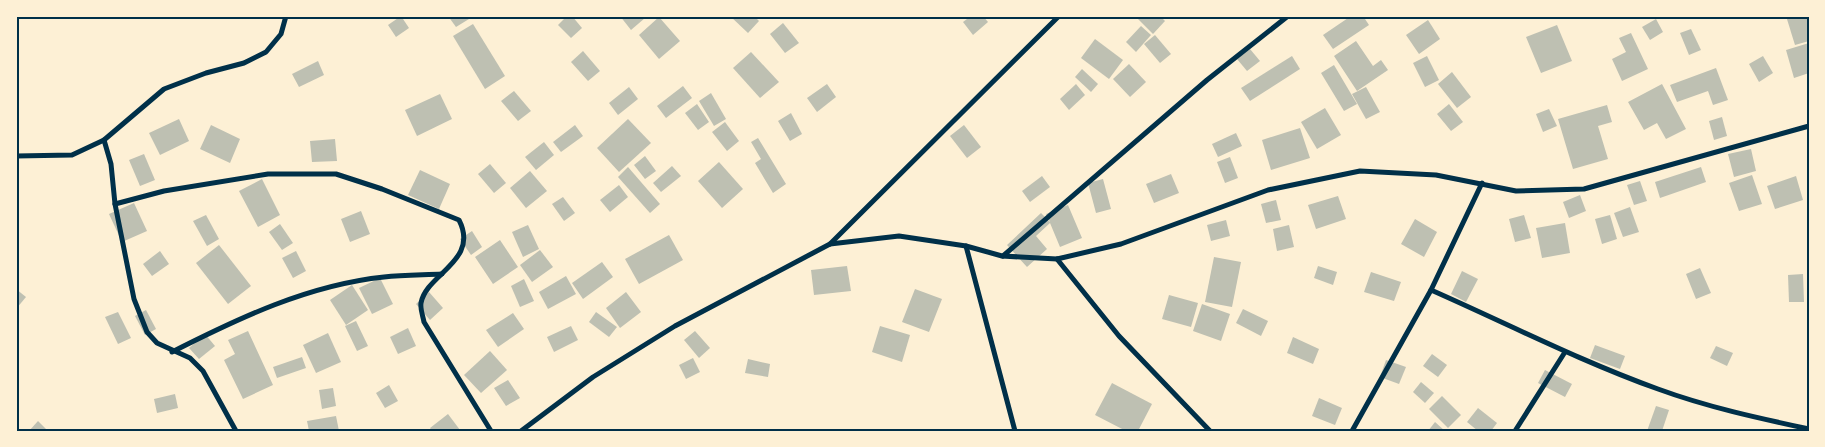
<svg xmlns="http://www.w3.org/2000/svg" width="1825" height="447" font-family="Overpass,sans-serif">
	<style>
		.building { fill: #bec0b2 }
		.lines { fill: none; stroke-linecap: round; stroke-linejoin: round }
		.minor { stroke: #003049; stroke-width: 5 }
		.neatline { fill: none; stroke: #003049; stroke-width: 2 }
	</style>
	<rect width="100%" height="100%" fill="#fdf0d5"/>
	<!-- building -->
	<g class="building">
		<path d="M401,16L409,28L396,37L388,25Z"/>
		<path d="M448,16H467L469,19L456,27Z"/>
		<path d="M567,16H572L582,28L571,38L558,25Z"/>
		<path d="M620,16H643L645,18L631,30Z"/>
		<path d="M730,16H754L759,21L748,33Z"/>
		<path d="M971,16H983L988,22L973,35L963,22Z"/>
		<path d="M1135,16H1160L1165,21L1153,34Z"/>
		<path d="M1351,16H1363L1369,25L1333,49L1323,35Z"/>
		<path d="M1786,16H1809V41L1795,45Z"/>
		<path d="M659,17L680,41L659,59L639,35Z"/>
		<path d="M1656,19L1663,32L1650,40L1642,27Z"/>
		<path d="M1428,20L1440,39L1419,54L1406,35Z"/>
		<path d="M783,23L799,43L785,53L770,34Z"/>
		<path d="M473,24L505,76L485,89L453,36Z"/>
		<path d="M1557,25L1572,61L1541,73L1526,37Z"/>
		<path d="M1141,26L1151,35L1136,52L1126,42Z"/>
		<path d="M1691,29L1701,50L1689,55L1680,33Z"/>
		<path d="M1631,33L1648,69L1622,81L1612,59L1626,52L1619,38Z"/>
		<path d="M1155,35L1171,54L1160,63L1144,44Z"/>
		<path d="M1095,39L1123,60L1109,79L1081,58Z"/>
		<path d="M1356,41L1373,66L1381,60L1388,70L1357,91L1334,56Z"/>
		<path d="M1809,43V73L1794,78L1786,50Z"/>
		<path d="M1250,49L1260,61L1247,71L1237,59Z"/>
		<path d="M583,51L600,71L588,81L571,62Z"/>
		<path d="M751,52L779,82L760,98L733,68Z"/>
		<path d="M1292,56L1300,69L1250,101L1241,88Z"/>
		<path d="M1427,56L1439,80L1425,87L1413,63Z"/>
		<path d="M1763,56L1773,73L1759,82L1749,64Z"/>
		<path d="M318,61L324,75L299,87L292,74Z"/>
		<path d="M1129,64L1146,82L1130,97L1113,79Z"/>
		<path d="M1334,65L1357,104L1344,111L1321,73Z"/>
		<path d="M1716,68L1728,100L1713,105L1708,91L1677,102L1670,85Z"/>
		<path d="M1082,69L1098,84L1091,92L1075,77Z"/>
		<path d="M1452,72L1471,97L1457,108L1438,84Z"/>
		<path d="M827,84L836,97L817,112L807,98Z"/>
		<path d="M1076,84L1085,95L1069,110L1060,99Z"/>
		<path d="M1662,84L1686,129L1666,139L1657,123L1644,130L1628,102Z"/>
		<path d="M683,86L692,98L666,118L657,106Z"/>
		<path d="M629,87L638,99L618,115L609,103Z"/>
		<path d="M1366,87L1380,112L1366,119L1352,94Z"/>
		<path d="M514,91L531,111L518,121L501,101Z"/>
		<path d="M711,93L726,119L714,126L699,101Z"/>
		<path d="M440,94L452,119L417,136L405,110Z"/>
		<path d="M697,104L709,122L698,130L685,113Z"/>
		<path d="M1449,104L1463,122L1451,131L1437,114Z"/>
		<path d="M1607,105L1612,122L1598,126L1608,159L1573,169L1558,119Z"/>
		<path d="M1325,108L1341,135L1317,149L1301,122Z"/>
		<path d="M1549,109L1557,126L1543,132L1536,114Z"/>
		<path d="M791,113L802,134L790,141L778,121Z"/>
		<path d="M1722,117L1727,136L1714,140L1709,121Z"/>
		<path d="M179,119L189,141L160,155L149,133Z"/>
		<path d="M628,119L651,143L619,172L597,148Z"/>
		<path d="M725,122L739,141L727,151L712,132Z"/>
		<path d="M211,125L240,139L230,163L200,149Z"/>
		<path d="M575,125L583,136L561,152L553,142Z"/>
		<path d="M964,125L981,147L967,158L950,136Z"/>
		<path d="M1300,128L1310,158L1271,170L1262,140Z"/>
		<path d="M1236,133L1242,146L1218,157L1212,144Z"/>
		<path d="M758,138L786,184L773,193L755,163L761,159L751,142Z"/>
		<path d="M335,139L337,161L312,162L310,141Z"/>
		<path d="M544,142L554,155L536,170L525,157Z"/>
		<path d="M1751,149L1756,171L1734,177L1728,154Z"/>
		<path d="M144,154L155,180L140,186L129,160Z"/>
		<path d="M645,156L656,171L645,179L634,165Z"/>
		<path d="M1230,157L1238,178L1225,183L1217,162Z"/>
		<path d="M719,162L743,189L722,208L698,181Z"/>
		<path d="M490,164L506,183L494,193L478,174Z"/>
		<path d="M672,166L681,176L661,192L653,183Z"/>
		<path d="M628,167L660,204L650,213L618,177Z"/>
		<path d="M1701,167L1706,182L1660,198L1655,182Z"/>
		<path d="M420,170L450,184L439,209L408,195Z"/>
		<path d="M530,171L547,191L526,208L510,188Z"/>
		<path d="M1171,174L1179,193L1154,203L1146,184Z"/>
		<path d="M1752,175L1762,204L1739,211L1729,183Z"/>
		<path d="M1042,176L1050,187L1030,202L1022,191Z"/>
		<path d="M1796,176L1803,200L1775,209L1767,186Z"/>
		<path d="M262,179L280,215L258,227L239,191Z"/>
		<path d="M1103,179L1111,209L1096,213L1088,183Z"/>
		<path d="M1640,181L1647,201L1634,205L1627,185Z"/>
		<path d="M619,185L628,197L610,212L600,200Z"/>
		<path d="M1580,195L1586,211L1569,218L1563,202Z"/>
		<path d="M1338,196L1346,219L1316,229L1308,205Z"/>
		<path d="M563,197L575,213L564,221L552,204Z"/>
		<path d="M1276,200L1281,220L1266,223L1261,204Z"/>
		<path d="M134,203L147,231L122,242L109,214Z"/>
		<path d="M1068,205L1082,238L1060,247L1050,223L1036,236L1047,249L1027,267L1007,245L1041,213L1050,222L1046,214Z"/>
		<path d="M1630,207L1639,232L1623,237L1614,213Z"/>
		<path d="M361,211L370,234L350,242L341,219Z"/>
		<path d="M206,215L219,239L207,246L193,221Z"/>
		<path d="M1524,215L1531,238L1515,242L1509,219Z"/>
		<path d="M1610,215L1617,239L1602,244L1595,219Z"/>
		<path d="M1415,219L1437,232L1424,257L1401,244Z"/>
		<path d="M1226,220L1230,236L1211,241L1207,225Z"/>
		<path d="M1565,223L1570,253L1542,258L1536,228Z"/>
		<path d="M280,224L293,243L282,250L269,232Z"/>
		<path d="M528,225L539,249L523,257L512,232Z"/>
		<path d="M1289,225L1294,247L1277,251L1273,229Z"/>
		<path d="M472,231L482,247L471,255L460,239Z"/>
		<path d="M669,235L683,260L639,284L625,259Z"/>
		<path d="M500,240L518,267L493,284L475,257Z"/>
		<path d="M219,245L251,286L228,304L196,263Z"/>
		<path d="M540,250L553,267L532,282L520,265Z"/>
		<path d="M160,251L169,264L152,276L143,264Z"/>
		<path d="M296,251L306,271L293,278L282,258Z"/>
		<path d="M1214,257L1241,262L1232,307L1205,302Z"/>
		<path d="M602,262L613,277L583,299L572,283Z"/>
		<path d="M847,266L851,291L814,295L811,270Z"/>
		<path d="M1318,266L1337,272L1333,285L1314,278Z"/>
		<path d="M1700,268L1711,293L1696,299L1686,274Z"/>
		<path d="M1462,271L1478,279L1466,302L1451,294Z"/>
		<path d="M1371,272L1401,282L1394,301L1364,292Z"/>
		<path d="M1803,274L1804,302H1789L1788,275Z"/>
		<path d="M566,276L576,294L548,309L539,292Z"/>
		<path d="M380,278L393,304L372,314L359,288Z"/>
		<path d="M524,279L534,301L520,307L511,286Z"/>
		<path d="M352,285L368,310L346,325L330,300Z"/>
		<path d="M16,289L26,297L16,309Z"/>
		<path d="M915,289L942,299L929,332L902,322Z"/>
		<path d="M429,292L443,308L430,320L416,304Z"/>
		<path d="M626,292L641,312L620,328L606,308Z"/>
		<path d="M1169,295L1198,303L1191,327L1162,319Z"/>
		<path d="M1202,304L1230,314L1221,341L1193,331Z"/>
		<path d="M1243,309L1268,321L1261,336L1236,323Z"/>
		<path d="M146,310L156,329L145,335L135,316Z"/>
		<path d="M118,312L131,338L118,344L105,317Z"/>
		<path d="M596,312L617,327L609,337L589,322Z"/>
		<path d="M513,313L524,329L498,347L486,330Z"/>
		<path d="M356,321L368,346L357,351L345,326Z"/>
		<path d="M571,326L578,340L554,352L547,337Z"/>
		<path d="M880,326L910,335L902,362L872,352Z"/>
		<path d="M408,328L416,346L398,354L390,337Z"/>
		<path d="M248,331L273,385L243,399L224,360L235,354L228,340Z"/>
		<path d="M695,331L710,348L699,358L684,340Z"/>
		<path d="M328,333L341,362L316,373L303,345Z"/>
		<path d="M205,334L215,346L199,359L189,348Z"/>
		<path d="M1293,337L1319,349L1313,364L1287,353Z"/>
		<path d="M1595,345L1625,356L1620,369L1590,358Z"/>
		<path d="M1716,346L1733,353L1727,366L1710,358Z"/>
		<path d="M490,351L507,370L481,393L464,375Z"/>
		<path d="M1432,354L1447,365L1438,377L1423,366Z"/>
		<path d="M302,357L306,368L277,378L273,367Z"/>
		<path d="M693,358L700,372L686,379L679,365Z"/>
		<path d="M748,359L770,364L768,377L745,373Z"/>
		<path d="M1386,360L1406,367L1399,384L1380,377Z"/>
		<path d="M1545,370L1572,384L1565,397L1538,383Z"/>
		<path d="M508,380L520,398L506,406L494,388Z"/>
		<path d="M1421,382L1434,393L1425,403L1413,392Z"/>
		<path d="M1112,383L1152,404L1138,431H1126L1095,415Z"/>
		<path d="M389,385L398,401L385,408L376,393Z"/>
		<path d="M333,388L336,406L322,409L319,390Z"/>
		<path d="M175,394L178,408L157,413L154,399Z"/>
		<path d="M1442,396L1461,415L1448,428L1429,409Z"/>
		<path d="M1319,398L1342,408L1335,425L1312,416Z"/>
		<path d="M1656,406L1669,410L1662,431H1647Z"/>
		<path d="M1478,408L1497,423L1491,431H1478L1467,422Z"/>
		<path d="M448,414L460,430L432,431L430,428Z"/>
		<path d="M336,416L339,431H309L307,421Z"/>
		<path d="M38,421L48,431H29Z"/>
		<path d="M1435,422L1445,431H1428Z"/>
	</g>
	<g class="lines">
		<!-- minor -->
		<g class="minor">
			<path d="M16,156L72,155L104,140"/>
			<path d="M115,204L164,191L268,174H336L382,189L459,220C480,261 426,274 421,303C420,309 423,316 424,322L491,431"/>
			<path d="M830,244L1059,16"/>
			<path d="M966,246L1015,431"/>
			<path d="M1003,256L1207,80L1288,16"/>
			<path d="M1057,259L1119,336L1210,431"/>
			<path d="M1431,290C1506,323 1580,361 1658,389C1707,407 1758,418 1809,429"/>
			<path d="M172,352C239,318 308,285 384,277C403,275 423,275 442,274"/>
			<path d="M236,431L203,371L190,358L157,343L147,332L134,299L115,204L111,164L104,140L164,89L206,73L244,63L266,52L281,34L286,16"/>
			<path d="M521,431L593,377L675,326L830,244L899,236L966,246L1002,256L1057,259L1121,244L1268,190L1360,171L1436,175L1516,191L1584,189L1809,126"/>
			<path d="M1352,431L1431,290L1482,183"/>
			<path d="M1515,431L1565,352"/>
		</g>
	</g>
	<!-- border -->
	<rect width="1825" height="447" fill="none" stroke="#fdf0d5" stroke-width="35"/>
	<rect x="18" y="18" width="1790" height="412" class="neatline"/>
</svg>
